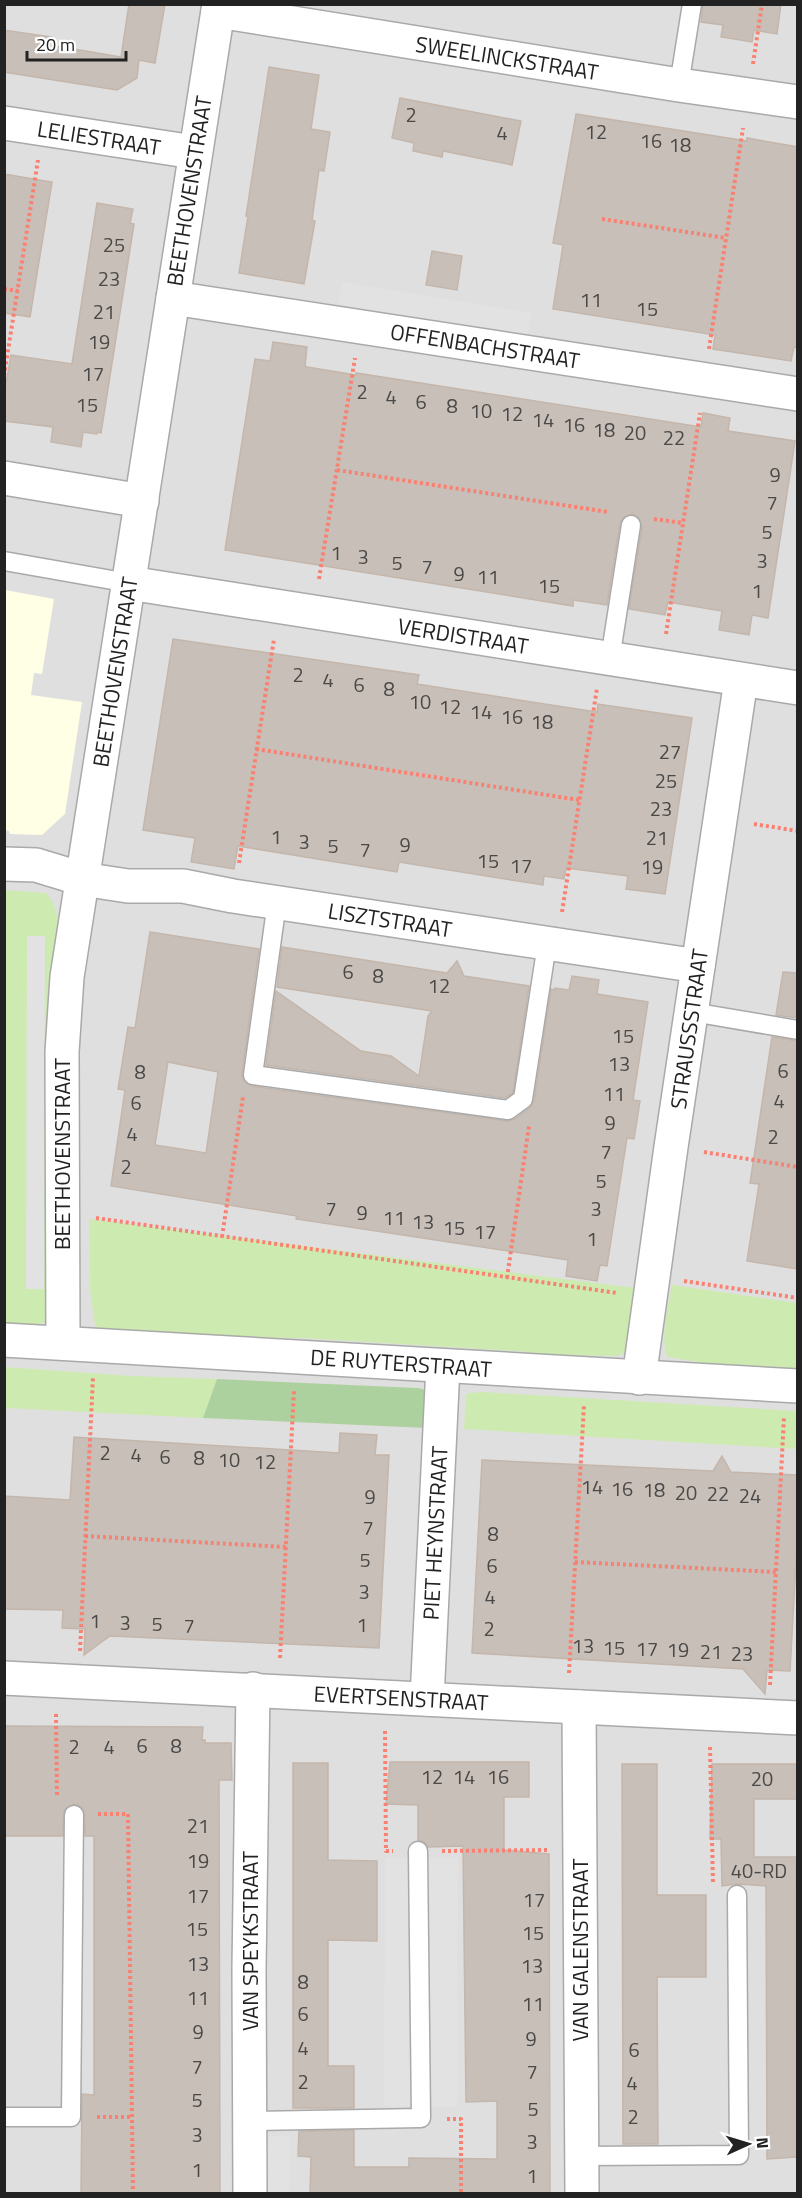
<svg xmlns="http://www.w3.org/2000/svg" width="802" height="2198" font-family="'Titillium Web',sans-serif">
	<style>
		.residential { fill: #e0dfdf }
		.education { fill: #ffffe5 }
		.grass { fill: #cdebb0 }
		.forest { fill: #add19e }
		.parking { fill: #e2e2e2 }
		.building { fill: #c7bfb8; stroke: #c4b6ab; stroke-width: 1.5; fill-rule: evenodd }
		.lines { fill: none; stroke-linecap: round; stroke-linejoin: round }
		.lane-casing { stroke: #a9a9a9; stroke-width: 21 }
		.street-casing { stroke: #a9a9a9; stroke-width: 36 }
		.path { stroke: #fa8072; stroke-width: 4; stroke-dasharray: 3 3; stroke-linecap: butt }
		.lane { stroke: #fff; stroke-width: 18 }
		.street { stroke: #fff; stroke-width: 33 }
		.labels { text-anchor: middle; stroke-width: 4.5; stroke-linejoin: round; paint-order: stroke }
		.number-label { font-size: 20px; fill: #4b4948 }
		.street-label { font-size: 22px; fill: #222; stroke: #fff }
	</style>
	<rect width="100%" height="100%" fill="#f2efe9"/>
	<!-- residential -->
	<rect class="residential" x="5" y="5" width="792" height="2188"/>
	<!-- education -->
	<path class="education" d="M5,590L54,599L42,674L34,673L31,695L82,702L65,814L42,835L10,834L9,831L5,830Z"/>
	<!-- grass -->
	<g class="grass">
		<path d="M4,890L46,893C59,907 61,929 55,947L47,1321L37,1325H5Z"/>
		<path d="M89,1219L635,1288L627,1347L625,1353L617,1356L538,1355L531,1352L303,1338L228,1337L99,1329L95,1325L90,1291Z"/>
		<path d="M672,1285L797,1303V1369L704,1363L668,1357C659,1343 669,1302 672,1285Z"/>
		<path d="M4,1367L132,1376L217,1379L203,1418L5,1408Z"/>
		<path d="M483,1392L797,1411V1449L464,1429L466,1395L469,1393Z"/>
	</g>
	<!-- forest -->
	<path class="forest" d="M217,1379L417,1388L423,1389L426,1393L427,1428L203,1418Z"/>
	<!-- parking -->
	<g class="parking">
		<path d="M342,282L531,313L527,339L338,309Z"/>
		<path d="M27,936H45L44,1289H26Z"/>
		<path d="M385,1858H458L457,2107L384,2106Z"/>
		<path d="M265,2136H290L289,2193L265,2194Z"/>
	</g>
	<!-- building -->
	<g class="building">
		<path d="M129,4H165L155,63L139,60L137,78L117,90L4,72V30L52,37L50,45L121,57Z"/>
		<path d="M703,4H781L777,34L754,30L752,42L721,37L723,25L701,22Z"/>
		<path d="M269,67L319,75L311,129L330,132L324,171L319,170L312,220L315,221L304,284L239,273L248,216H246Z"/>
		<path d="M400,98L521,121L512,165L443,151L442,157L413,151L414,143L392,138Z"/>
		<path d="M576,114L747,141V138L798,147V348L794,347L791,361L713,349L715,335L553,309L563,245L553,243Z"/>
		<path d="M4,174L52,182L30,317L4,313Z"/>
		<path d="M97,203L133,209L130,223L134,224L101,433L98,432L97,434L83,432L81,447L51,442L53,427L4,421V395L11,355L72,364Z"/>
		<path d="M432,251L462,256L457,290L426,285Z"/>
		<path d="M273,342L307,347L305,366L307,367L356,375V373L701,427L703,413L730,418L728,431L795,441L768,618L752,615L749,635L719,630L722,611L668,602L665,615L629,609L642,527L638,517L632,514L623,518L620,523L607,605L573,600V606L225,550L255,359L270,361Z"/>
		<path d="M173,639L419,675L417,684L538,703L597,712L598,704L692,718L665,894L626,889L628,876L566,868L564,879L544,876L543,885L399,862L397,872L238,846L234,869L191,862L195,838L143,830Z"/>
		<path d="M150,932L259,949L242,1073L243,1080L251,1086L507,1121L515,1119L530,1108L534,1101L551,989L555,990V988L569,990L572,976L599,980L597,994L648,1002L633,1100L640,1101L634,1139L627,1138L607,1266L600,1265L597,1281L566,1276L568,1260L296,1219L297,1216L111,1186L125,1090L118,1089L128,1027L135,1028ZM168,1062L218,1072L206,1153L155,1145Z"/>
		<path d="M282,947L447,973L457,961L464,976L529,986L513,1093L505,1098L266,1065L276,991L361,1051L391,1056L419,1076L428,1016L432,1011L277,987Z"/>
		<path d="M783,972L798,973V1018L776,1015Z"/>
		<path d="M772,1037L798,1041V1269L747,1261L759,1184L750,1183Z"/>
		<path d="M340,1433L377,1435L375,1455H389L379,1648L110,1636L84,1655L85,1629L62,1628L63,1610L4,1609V1496L70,1500L74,1437L339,1453Z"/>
		<path d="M722,1456L731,1472L798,1475V1525L790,1671L767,1670L765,1694L743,1669L472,1653L482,1460L713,1471Z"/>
		<path d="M4,1726L203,1727L202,1740H205V1743H231L232,1780H219L220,2193H81L82,2094L94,2095V1836H85L84,1810L80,1806L74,1804L64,1810L63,1836H4Z"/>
		<path d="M390,1762H529V1797H504V1850L549,1854L550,2193H310L311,2157L298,2156L299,2131L354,2130V2167H409V2158L497,2159V2101L466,2102L463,1846L428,1847L424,1842L418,1840V1805L386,1804Z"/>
		<path d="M293,1763H328V1860L377,1861V1941L328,1940V2066H354V2108H293Z"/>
		<path d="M622,1764H657V1895H706V1977H657L658,2144H623Z"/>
		<path d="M712,1764H798V1799H754V1857H796L797,2157L767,2159L766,1886L737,1884L722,1886L721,1839H710Z"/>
	</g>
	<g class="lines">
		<!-- lane casing -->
		<g class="lane-casing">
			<g id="lane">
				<path d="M679,85L692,4"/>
				<path d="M4,561L129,583"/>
				<path d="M610,659L631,525"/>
				<path d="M277,902L253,1075L508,1110L523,1099L547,944"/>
				<path d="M692,1012L798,1030"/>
				<path d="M4,2117H71L74,1815"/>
				<path d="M250,2121L421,2118L418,1851"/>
				<path d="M582,2156L739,2155L737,1895"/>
			</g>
		</g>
		<!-- street casing -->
		<g class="street-casing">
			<g id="street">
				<path d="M218,11L679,85L798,102"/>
				<path d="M4,123L194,152"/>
				<path d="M173,298L798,394"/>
				<path d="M4,478L142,501"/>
				<path d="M129,583L798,688"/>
				<path d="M4,864L36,865L82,879L128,886H183L233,896L698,966"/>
				<path d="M4,1340L798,1386"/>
				<path d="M63,1343L62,1052L67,977L219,4"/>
				<path d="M639,1378L671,1147L741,680"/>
				<path d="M4,1678L798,1718"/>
				<path d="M427,1699L443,1366"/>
				<path d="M579,1707L582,2194"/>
				<path d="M250,2194L249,1969L253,1689"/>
			</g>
		</g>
		<!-- path -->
		<g class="path">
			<path d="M753,64L762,4"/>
			<path d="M602,219L726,238"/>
			<path d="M4,289L18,291"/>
			<path d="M709,349L743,128"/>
			<path d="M4,376L38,160"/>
			<path d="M337,470L608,512"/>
			<path d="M654,519L683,523"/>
			<path d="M319,579L355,358"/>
			<path d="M666,634L700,413"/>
			<path d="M256,749L579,800"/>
			<path d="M754,824L798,831"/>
			<path d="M239,863L274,639"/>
			<path d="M562,912L597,688"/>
			<path d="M704,1152L798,1167"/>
			<path d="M96,1218L617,1293"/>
			<path d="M222,1237L243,1097"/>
			<path d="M507,1278L529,1126"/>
			<path d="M684,1281L798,1298"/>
			<path d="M85,1536L286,1547"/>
			<path d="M575,1562L776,1572"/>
			<path d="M80,1651L93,1377"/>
			<path d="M280,1658L294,1390"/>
			<path d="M569,1673L584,1405"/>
			<path d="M770,1685L784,1417"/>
			<path d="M56,1714L57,1796"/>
			<path d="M385,1731L386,1851H393"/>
			<path d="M710,1747L713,1884"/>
			<path d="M98,1814H128L133,2194"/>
			<path d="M442,1851L549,1850"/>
			<path d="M97,2117H132"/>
			<path d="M447,2119H461V2194"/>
		</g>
		<!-- lane -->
		<use href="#lane" class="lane"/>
		<!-- street -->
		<use href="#street" class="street"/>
	</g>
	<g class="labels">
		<!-- number labels -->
		<g class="number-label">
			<text x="411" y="122">2</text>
			<text x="596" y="139">12</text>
			<text x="502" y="140">4</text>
			<text x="651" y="148">16</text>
			<text x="680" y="152">18</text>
			<text x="114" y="252">25</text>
			<text x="109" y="286">23</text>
			<text x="591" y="307">11</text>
			<text x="647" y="316">15</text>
			<text x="104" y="319">21</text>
			<text x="99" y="349">19</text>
			<text x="93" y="381">17</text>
			<text x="362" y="399">2</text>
			<text x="391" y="404">4</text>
			<text x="421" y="409">6</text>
			<text x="87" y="412">15</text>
			<text x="452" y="413">8</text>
			<text x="481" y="418">10</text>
			<text x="512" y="421">12</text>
			<text x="543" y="427">14</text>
			<text x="574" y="432">16</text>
			<text x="604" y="437">18</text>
			<text x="635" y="440">20</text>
			<text x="674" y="445">22</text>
			<text x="775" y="482">9</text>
			<text x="772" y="510">7</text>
			<text x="767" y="539">5</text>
			<text x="336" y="560">1</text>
			<text x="363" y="564">3</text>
			<text x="762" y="568">3</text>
			<text x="397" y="570">5</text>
			<text x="427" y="574">7</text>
			<text x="459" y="581">9</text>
			<text x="488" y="584">11</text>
			<text x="549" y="593">15</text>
			<text x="757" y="598">1</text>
			<text x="298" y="682">2</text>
			<text x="328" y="687">4</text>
			<text x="359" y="692">6</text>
			<text x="389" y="696">8</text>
			<text x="420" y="709">10</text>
			<text x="450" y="714">12</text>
			<text x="481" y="719">14</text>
			<text x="512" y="724">16</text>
			<text x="542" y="729">18</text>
			<text x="670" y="759">27</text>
			<text x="666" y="788">25</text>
			<text x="661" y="816">23</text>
			<text x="276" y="844">1</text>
			<text x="657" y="845">21</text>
			<text x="304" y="849">3</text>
			<text x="405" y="852">9</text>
			<text x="333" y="853">5</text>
			<text x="365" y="857">7</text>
			<text x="488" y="868">15</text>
			<text x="521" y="873">17</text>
			<text x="652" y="874">19</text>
			<text x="348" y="979">6</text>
			<text x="378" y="983">8</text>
			<text x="439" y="993">12</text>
			<text x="623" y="1043">15</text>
			<text x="619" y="1071">13</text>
			<text x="783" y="1078">6</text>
			<text x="140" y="1079">8</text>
			<text x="614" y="1101">11</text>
			<text x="779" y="1108">4</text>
			<text x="136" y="1110">6</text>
			<text x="610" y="1130">9</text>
			<text x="132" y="1141">4</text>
			<text x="773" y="1144">2</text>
			<text x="606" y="1159">7</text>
			<text x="126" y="1174">2</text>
			<text x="601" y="1188">5</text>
			<text x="331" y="1216">7</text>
			<text x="596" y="1216">3</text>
			<text x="362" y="1220">9</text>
			<text x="394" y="1225">11</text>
			<text x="423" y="1229">13</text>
			<text x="454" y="1235">15</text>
			<text x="485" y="1239">17</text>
			<text x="592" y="1246">1</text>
			<text x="105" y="1460">2</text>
			<text x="136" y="1462">4</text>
			<text x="165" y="1464">6</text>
			<text x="199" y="1465">8</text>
			<text x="229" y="1467">10</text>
			<text x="265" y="1469">12</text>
			<text x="592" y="1494">14</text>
			<text x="622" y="1496">16</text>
			<text x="654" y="1497">18</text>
			<text x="686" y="1500">20</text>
			<text x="718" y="1501">22</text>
			<text x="750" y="1503">24</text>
			<text x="370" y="1504">9</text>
			<text x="368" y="1535">7</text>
			<text x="493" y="1541">8</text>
			<text x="365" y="1567">5</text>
			<text x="492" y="1573">6</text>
			<text x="364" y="1599">3</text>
			<text x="490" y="1604">4</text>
			<text x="95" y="1628">1</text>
			<text x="125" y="1630">3</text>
			<text x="157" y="1631">5</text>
			<text x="362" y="1632">1</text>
			<text x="189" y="1633">7</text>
			<text x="489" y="1636">2</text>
			<text x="583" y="1653">13</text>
			<text x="614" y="1655">15</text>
			<text x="647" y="1656">17</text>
			<text x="678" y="1657">19</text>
			<text x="711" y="1659">21</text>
			<text x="742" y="1661">23</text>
			<text x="142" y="1753">6</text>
			<text x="176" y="1753">8</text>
			<text x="74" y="1754">2</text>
			<text x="109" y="1754">4</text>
			<text x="432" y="1784">12</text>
			<text x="464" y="1784">14</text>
			<text x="498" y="1784">16</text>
			<text x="762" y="1786">20</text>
			<text x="198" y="1833">21</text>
			<text x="198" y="1868">19</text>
			<text x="759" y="1878">40-RD</text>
			<text x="198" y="1903">17</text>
			<text x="534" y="1907">17</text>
			<text x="197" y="1936">15</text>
			<text x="533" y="1940">15</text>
			<text x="198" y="1971">13</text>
			<text x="532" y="1973">13</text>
			<text x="303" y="1989">8</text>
			<text x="198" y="2005">11</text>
			<text x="533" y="2011">11</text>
			<text x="303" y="2021">6</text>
			<text x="198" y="2039">9</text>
			<text x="531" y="2046">9</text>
			<text x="303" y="2055">4</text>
			<text x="634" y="2057">6</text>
			<text x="197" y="2074">7</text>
			<text x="532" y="2079">7</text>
			<text x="303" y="2089">2</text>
			<text x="632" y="2090">4</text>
			<text x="197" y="2107">5</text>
			<text x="533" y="2116">5</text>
			<text x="633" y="2124">2</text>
			<text x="197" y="2142">3</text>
			<text x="532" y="2149">3</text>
			<text x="197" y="2177">1</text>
			<text x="532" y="2183">1</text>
		</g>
		<!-- street labels -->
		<g class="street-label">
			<text transform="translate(507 58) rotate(9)" y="8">SWEELINCKSTRAAT</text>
			<text transform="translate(99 138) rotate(9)" y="8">LELIESTRAAT</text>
			<text transform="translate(189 191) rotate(-81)" y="8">BEETHOVENSTRAAT</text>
			<text transform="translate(485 346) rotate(9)" y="8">OFFENBACHSTRAAT</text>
			<text transform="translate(463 636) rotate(9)" y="8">VERDISTRAAT</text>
			<text transform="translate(115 672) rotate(-81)" y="8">BEETHOVENSTRAAT</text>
			<text transform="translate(390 920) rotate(9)" y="8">LISZTSTRAAT</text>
			<text transform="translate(689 1029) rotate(-82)" y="8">STRAUSSSTRAAT</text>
			<text transform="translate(62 1154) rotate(-90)" y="8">BEETHOVENSTRAAT</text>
			<text transform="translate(401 1363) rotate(4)" y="8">DE RUYTERSTRAAT</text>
			<text transform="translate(435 1533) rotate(-87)" y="8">PIET HEYNSTRAAT</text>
			<text transform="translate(401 1698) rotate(3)" y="8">EVERTSENSTRAAT</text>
			<text transform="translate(250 1941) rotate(-90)" y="8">VAN SPEYKSTRAAT</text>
			<text transform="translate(580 1950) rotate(-90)" y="8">VAN GALENSTRAAT</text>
		</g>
	</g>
	<!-- border -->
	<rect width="802" height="2198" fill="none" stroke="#222222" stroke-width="12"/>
	<!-- north arrow -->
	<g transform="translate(748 2144) rotate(86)" stroke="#ffffff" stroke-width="4.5" paint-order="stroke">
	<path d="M0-4.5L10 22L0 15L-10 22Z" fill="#222222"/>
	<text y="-9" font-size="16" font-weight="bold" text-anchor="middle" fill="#222222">N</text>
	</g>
	<!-- scale -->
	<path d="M27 51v9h99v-9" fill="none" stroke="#222222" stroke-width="3"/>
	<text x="36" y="51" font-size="18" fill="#222222" stroke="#ffffff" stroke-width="4.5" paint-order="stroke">20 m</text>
</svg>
